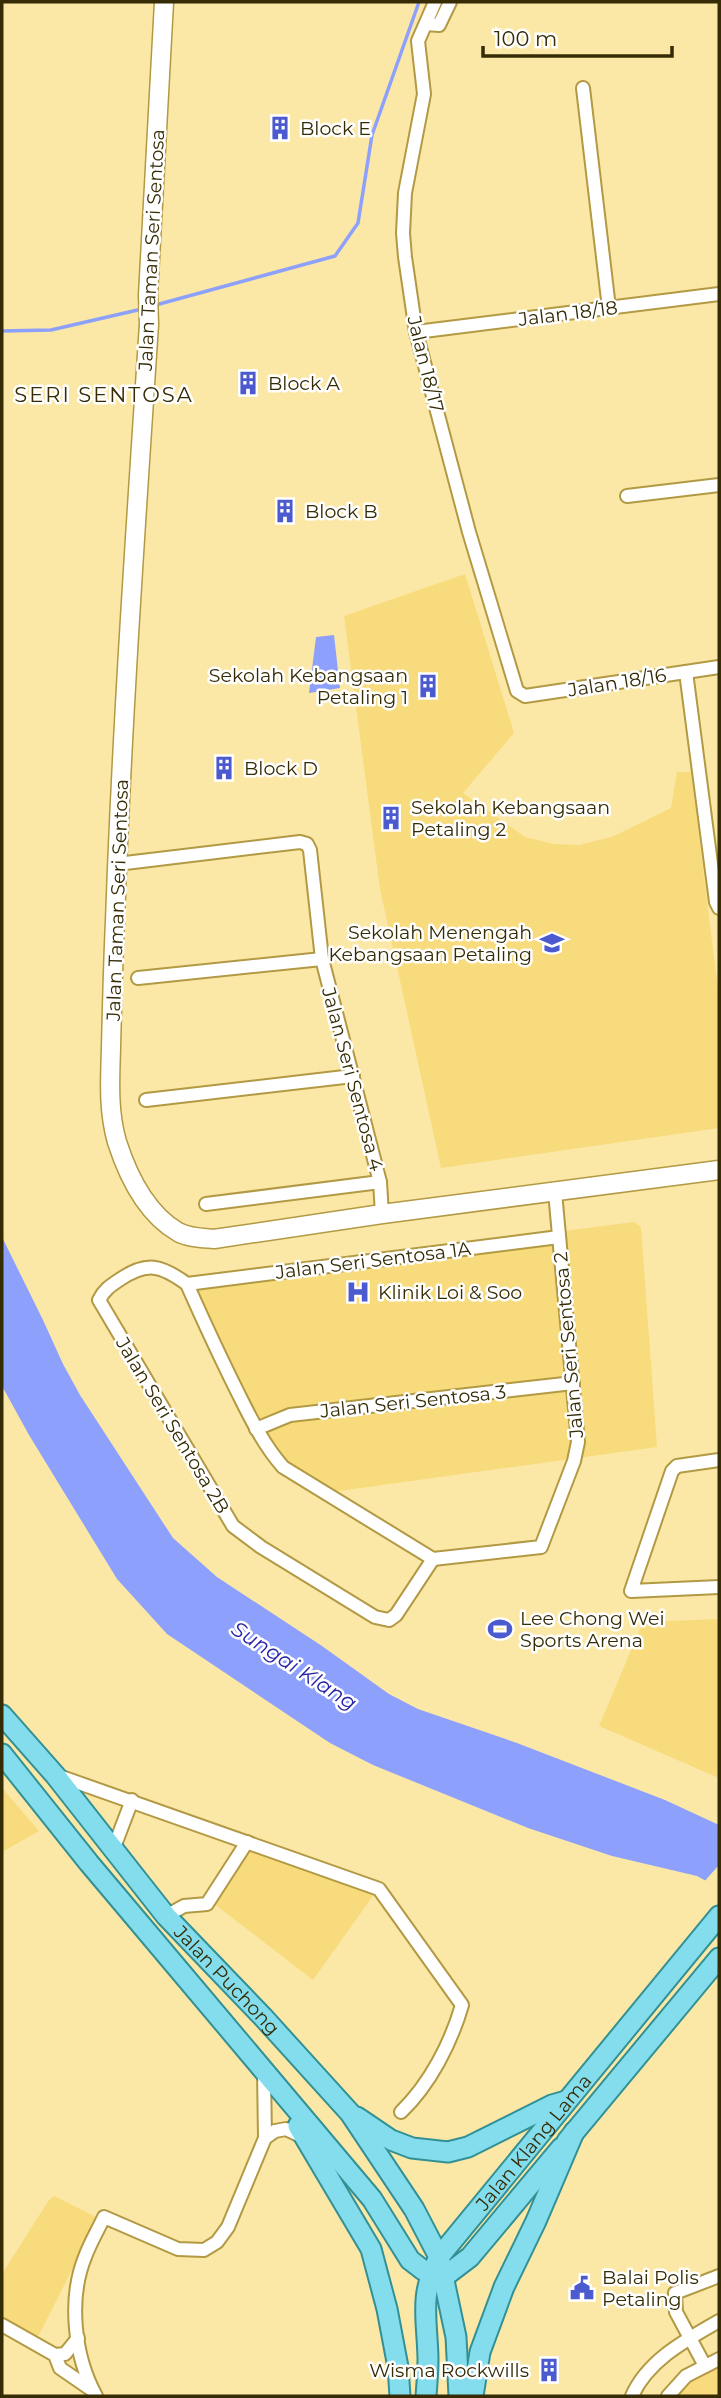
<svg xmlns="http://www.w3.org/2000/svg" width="721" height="2398" font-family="Montserrat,sans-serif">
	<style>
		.built { fill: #f7db7c }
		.water { fill: #8da1fc }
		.pier { fill: #fce8a6 }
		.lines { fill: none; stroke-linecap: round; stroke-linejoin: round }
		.stream { stroke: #8da1fc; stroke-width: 3.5 }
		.street-casing { stroke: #b29944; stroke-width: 16 }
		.secondary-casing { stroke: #b29944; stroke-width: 21 }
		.primary-casing { stroke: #339094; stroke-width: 23 }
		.street { stroke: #fff; stroke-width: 12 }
		.secondary { stroke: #fff; stroke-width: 18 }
		.primary { stroke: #84dded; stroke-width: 19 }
		.labels { text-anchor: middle; stroke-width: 5; stroke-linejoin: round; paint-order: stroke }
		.poi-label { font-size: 19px; fill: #352b05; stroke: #fff; text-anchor: start }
		.street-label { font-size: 19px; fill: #352b05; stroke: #fff }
		.neighbourhood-label { font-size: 21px; letter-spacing: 2px; fill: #352b05; stroke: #fff }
		.water-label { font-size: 21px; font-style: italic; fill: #2924a5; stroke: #fff }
	</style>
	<rect width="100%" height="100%" fill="#fce8a6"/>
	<!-- built -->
	<g class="built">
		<path d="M465,574L514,733L463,793L525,837L554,844L580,845L614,836L671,808L677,772H691L719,997V1128L441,1168L380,889L344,616Z"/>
		<path d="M634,1222L641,1227L657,1447L332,1492L286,1464L271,1448L194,1288L563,1231Z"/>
		<path d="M719,1619V1778L599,1726L643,1622Z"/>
		<path d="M2,1788L39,1831L2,1852Z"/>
		<path d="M248,1848L375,1893L313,1980L213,1903Z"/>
		<path d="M54,2196L98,2218L37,2339L2,2319V2274L49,2200Z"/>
		<path d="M719,2363V2396H673L690,2380Z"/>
	</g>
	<!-- water -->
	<g class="water">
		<path d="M334,635L340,688L309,693L316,637Z"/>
		<path d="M2,1237L43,1320L63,1364L80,1395L173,1538L217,1577L322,1646L389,1694L418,1709L517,1743L665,1800L719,1825V1888L697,1876L612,1856L528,1828L373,1765L330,1743L167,1634L117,1579L29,1435L2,1386Z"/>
	</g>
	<!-- pier -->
	<path class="pier" d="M719,1865V1891L703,1883Z"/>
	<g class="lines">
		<!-- stream -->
		<g class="stream">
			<path d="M152,306L335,256L358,223L372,135L419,2"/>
			<path d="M2,331L51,330L142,309"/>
		</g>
		<!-- street casing -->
		<g class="street-casing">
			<g id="street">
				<path d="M435,2L418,41L424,94L405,193L403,233L405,257L416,332L469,532L517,691L525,696L719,667"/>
				<path d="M426,24L439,25L450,2"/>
				<path d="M583,88L609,308"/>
				<path d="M416,332L719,294"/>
				<path d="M627,496L719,485"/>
				<path d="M686,672L716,902L719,908"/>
				<path d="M117,864L300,842L307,844L310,850L322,959L380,1182L382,1214"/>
				<path d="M138,978L322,959"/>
				<path d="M146,1100L353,1076"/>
				<path d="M206,1204L380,1182"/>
				<path d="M187,1284C203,1320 220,1357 238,1393C251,1419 263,1444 283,1467L433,1559L541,1547L574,1461L578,1442L555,1192"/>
				<path d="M187,1284C161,1265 147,1261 119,1280C110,1286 104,1290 99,1300L233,1526L261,1547L375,1617L389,1620L396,1615L433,1559"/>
				<path d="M187,1284L559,1237"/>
				<path d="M256,1429L290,1415L573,1383"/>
				<path d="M719,1460L677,1466L672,1471L631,1591L719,1587"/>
				<path d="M56,1775L379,1889L462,2005C451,2043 430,2084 401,2112"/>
				<path d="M113,1850L132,1800"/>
				<path d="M166,1916L184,1906L207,1904L247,1842"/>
				<path d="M265,2138L275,2131L286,2129L303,2137"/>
				<path d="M2,2325L55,2355L60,2368L92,2390"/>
				<path d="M55,2355L65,2354L78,2338"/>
				<path d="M705,2366L676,2312L675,2293L719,2276"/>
				<path d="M96,2396C74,2356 68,2299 85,2257C90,2243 98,2230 104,2217L178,2249L204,2250L217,2242L228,2227L265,2138L264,2072"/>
				<path d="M632,2396C648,2360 686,2340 719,2321"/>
				<path d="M668,2396L686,2376L719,2359"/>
			</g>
		</g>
		<!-- secondary casing -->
		<g class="secondary-casing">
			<path id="secondary" d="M164,2L148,295L149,324C136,523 122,722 115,921C113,963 112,1005 111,1048C110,1080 108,1111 117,1142C128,1176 147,1214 178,1232C189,1238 203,1238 214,1239L382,1214L719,1170"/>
		</g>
		<!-- primary casing -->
		<g class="primary-casing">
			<g id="primary">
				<path id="s1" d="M2,1715L55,1775L166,1916L263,2017L350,2113L414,2209L439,2257L456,2337L459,2396"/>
				<path d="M2,1754L89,1863L372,2199L410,2260L423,2270L445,2276"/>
				<path d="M357,2117L391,2140L412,2148L448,2152L468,2147L552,2105L566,2101"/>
				<path d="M298,2126L371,2249L387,2309L398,2367L400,2396"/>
				<path d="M567,2141L719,1958"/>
				<path d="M445,2276L470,2257L561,2148"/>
				<path id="s2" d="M426,2396C427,2384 428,2371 428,2358C427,2317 419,2296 439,2257L719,1916"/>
				<path d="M473,2396L480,2352L504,2287L536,2221L574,2132"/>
			</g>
		</g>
		<!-- street -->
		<use href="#street" class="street"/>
		<!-- secondary -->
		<use href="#secondary" class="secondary"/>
		<!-- primary -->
		<use href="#primary" class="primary"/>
	</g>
	<!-- icons -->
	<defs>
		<g id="building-bare" transform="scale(1.89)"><path d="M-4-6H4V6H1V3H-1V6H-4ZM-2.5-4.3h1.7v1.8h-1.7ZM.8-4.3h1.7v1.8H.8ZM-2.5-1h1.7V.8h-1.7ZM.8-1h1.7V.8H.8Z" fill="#4b5acf" stroke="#fff" stroke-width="2.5" paint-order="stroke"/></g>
		<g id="school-bare" transform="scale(1.89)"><path d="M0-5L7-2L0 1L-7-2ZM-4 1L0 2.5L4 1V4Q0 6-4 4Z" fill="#4b5acf" stroke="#fff" stroke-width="2.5" paint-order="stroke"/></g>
		<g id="hospital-bare" transform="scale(1.89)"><path d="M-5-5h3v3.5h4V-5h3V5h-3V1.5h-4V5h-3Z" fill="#4b5acf" stroke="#fff" stroke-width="2.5" paint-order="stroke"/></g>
		<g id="stadium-bare" transform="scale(1.89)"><path d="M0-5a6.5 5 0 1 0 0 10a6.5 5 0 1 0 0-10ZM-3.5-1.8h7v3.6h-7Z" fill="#4b5acf" stroke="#fff" stroke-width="2.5" paint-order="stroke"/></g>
		<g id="civic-bare" transform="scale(1.89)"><path d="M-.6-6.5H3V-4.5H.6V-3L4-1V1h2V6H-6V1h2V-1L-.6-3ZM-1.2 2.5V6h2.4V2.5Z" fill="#4b5acf" stroke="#fff" stroke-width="2.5" paint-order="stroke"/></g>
	</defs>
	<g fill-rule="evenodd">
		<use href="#building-bare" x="280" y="128"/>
		<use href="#building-bare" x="248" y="383"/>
		<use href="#building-bare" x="285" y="511"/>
		<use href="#building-bare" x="428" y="686"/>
		<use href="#building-bare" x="224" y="768"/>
		<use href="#building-bare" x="391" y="818"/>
		<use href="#school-bare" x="552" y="943"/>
		<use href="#hospital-bare" x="358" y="1292"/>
		<use href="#stadium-bare" x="500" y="1629"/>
		<use href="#civic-bare" x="582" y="2288"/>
		<use href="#building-bare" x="549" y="2370"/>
	</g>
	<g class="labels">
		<!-- poi labels -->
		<g class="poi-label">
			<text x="300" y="135">Block E</text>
			<text x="268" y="390">Block A</text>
			<text x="305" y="518">Block B</text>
			<text x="408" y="682" text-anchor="end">Sekolah Kebangsaan<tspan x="408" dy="22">Petaling 1</tspan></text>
			<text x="244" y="775">Block D</text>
			<text x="411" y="814">Sekolah Kebangsaan<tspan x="411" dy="22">Petaling 2</tspan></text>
			<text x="532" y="939" text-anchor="end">Sekolah Menengah<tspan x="532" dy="22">Kebangsaan Petaling</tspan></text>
			<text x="378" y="1299">Klinik Loi &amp; Soo</text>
			<text x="520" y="1625">Lee Chong Wei<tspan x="520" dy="22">Sports Arena</tspan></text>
			<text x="602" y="2284">Balai Polis<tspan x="602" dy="22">Petaling</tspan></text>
			<text x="529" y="2377" text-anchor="end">Wisma Rockwills</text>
		</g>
		<!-- street labels -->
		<g class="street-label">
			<text transform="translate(151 250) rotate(-87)" y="7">Jalan Taman Seri Sentosa</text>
			<text transform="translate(568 313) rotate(-7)" y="7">Jalan 18/18</text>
			<text transform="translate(426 364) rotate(76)" y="7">Jalan 18/17</text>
			<text transform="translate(617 682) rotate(-9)" y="7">Jalan 18/16</text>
			<text transform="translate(117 900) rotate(-88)" y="7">Jalan Taman Seri Sentosa</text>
			<text transform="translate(353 1079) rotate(75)" y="7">Jalan Seri Sentosa 4</text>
			<text transform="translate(373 1260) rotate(-7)" y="7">Jalan Seri Sentosa 1A</text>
			<text transform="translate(568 1345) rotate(-95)" y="7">Jalan Seri Sentosa 2</text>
			<text transform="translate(413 1401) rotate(-6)" y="7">Jalan Seri Sentosa 3</text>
			<text transform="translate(173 1425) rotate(59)" y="7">Jalan Seri Sentosa 2B</text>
			<text dy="7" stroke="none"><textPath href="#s1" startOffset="348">Jalan Puchong</textPath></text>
			<text dy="7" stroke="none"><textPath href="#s2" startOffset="290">Jalan Klang Lama</textPath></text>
		</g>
		<!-- neighbourhood labels -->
		<g class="neighbourhood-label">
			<text x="104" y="402">SERI SENTOSA</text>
		</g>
		<!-- water labels -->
		<g class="water-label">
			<text transform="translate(294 1666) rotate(33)" y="7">Sungai Klang</text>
		</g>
	</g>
	<!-- border -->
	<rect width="721" height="2398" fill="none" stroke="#352b05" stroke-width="7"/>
	<!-- scale -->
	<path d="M483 46v10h189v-10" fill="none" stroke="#352b05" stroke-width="3.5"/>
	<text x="494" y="46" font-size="21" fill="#352b05" stroke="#ffffff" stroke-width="5" paint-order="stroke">100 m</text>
</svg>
